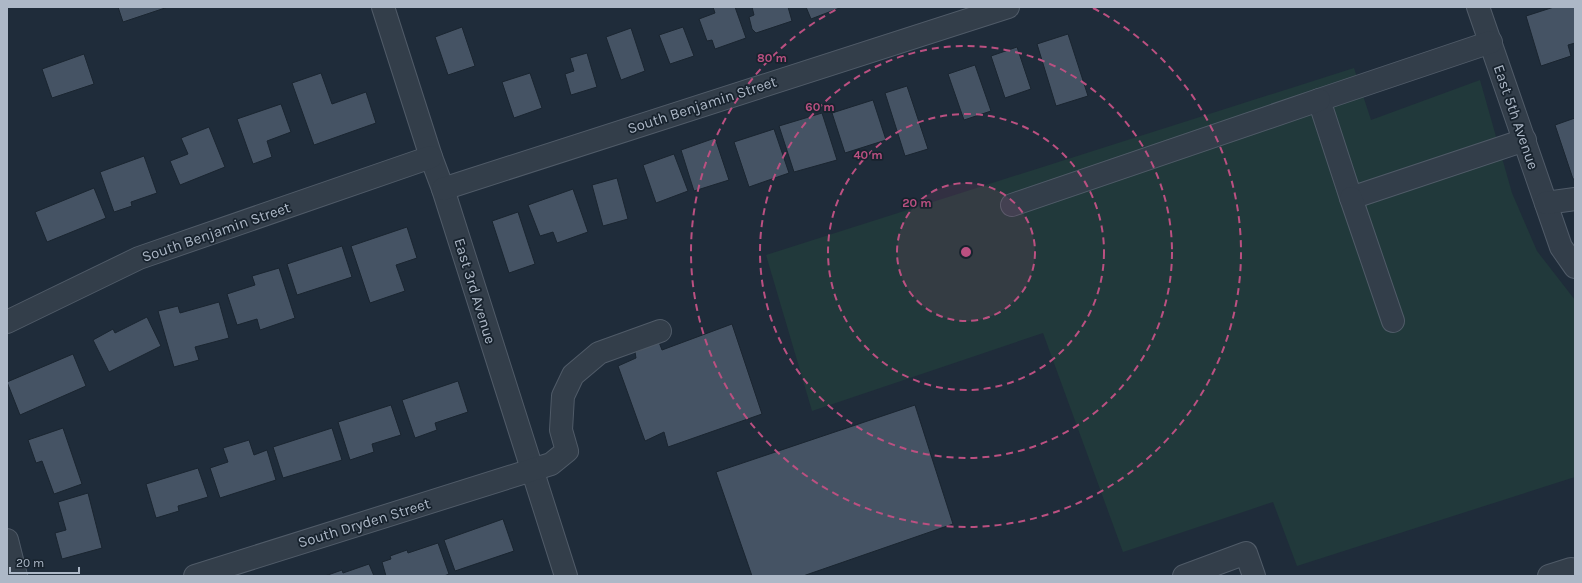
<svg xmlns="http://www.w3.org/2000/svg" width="1582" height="583" font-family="Karla,sans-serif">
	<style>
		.green { fill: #21393b }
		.building { fill: #455364; stroke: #1a2530 }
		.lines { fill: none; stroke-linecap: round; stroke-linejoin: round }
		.minor-casing { stroke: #505b68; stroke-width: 24 }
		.minor { stroke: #333e4a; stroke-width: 22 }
		.ring { fill: none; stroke: #bb5081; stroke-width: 2; stroke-dasharray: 7 5 }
		.labels { text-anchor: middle; stroke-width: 3.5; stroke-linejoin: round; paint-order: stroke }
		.street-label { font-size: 15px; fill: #adb8c7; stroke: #18232e }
		.centre { fill: #bb5081; stroke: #18232e; stroke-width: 2 }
		.ring-label { font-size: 12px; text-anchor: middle; font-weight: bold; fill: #bb5081; stroke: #18232e; stroke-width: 3.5; stroke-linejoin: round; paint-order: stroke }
	</style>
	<rect width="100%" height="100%" fill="#1f2c3a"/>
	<!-- green -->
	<path class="green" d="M1354,68L1371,120L1480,80L1512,193L1537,251L1575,300V477L1297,566L1273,502L1123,552L1043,333L812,411L766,255Z"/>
	<!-- building -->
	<g class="building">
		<path d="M118,7H168L123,22Z"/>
		<path d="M713,7H735L746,38L715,49L712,40L707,41L699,19L715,13Z"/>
		<path d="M752,7H788L792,21L756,33L752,29L749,17L754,15Z"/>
		<path d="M806,7H842L811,19Z"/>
		<path d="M1554,7H1575V43L1568,45L1571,56L1541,66L1526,16Z"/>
		<path d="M462,27L475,66L448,75L435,37Z"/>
		<path d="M683,27L694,56L670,64L659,35Z"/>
		<path d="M631,28L645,71L621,80L606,37Z"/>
		<path d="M1068,34L1088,96L1056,106L1037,44Z"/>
		<path d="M1017,47L1031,89L1005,98L991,56Z"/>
		<path d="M587,53L597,87L571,95L565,74L574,71L570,58Z"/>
		<path d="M84,54L94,84L52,98L42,69Z"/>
		<path d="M975,65L991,111L964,120L948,74Z"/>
		<path d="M321,73L332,104L366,92L376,123L314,145L292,83Z"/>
		<path d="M530,73L542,108L514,118L502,82Z"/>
		<path d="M907,86L928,149L905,156L885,93Z"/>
		<path d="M873,100L886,140L845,153L832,113Z"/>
		<path d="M281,104L291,132L267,141L272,157L253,164L237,119Z"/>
		<path d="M822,113L837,160L794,172L779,126Z"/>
		<path d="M1575,118V179H1573L1555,125Z"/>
		<path d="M209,127L225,167L180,185L170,161L188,154L181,138Z"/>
		<path d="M774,129L789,173L749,187L734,142Z"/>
		<path d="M715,138L729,180L694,191L681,150Z"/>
		<path d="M674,154L688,191L656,203L643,165Z"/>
		<path d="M144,156L157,193L131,202L132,206L114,212L100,172Z"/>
		<path d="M617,178L628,219L603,226L592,185Z"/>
		<path d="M94,188L106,218L47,242L35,212Z"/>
		<path d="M573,189L588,232L557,243L553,232L540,236L528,205Z"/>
		<path d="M518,212L535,264L509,273L492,221Z"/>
		<path d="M407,227L417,258L396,265L405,291L370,303L351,246Z"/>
		<path d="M342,246L352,277L297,295L287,264Z"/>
		<path d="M279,268L295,318L260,330L257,319L237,325L227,294L255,285L252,276Z"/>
		<path d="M219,302L229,338L195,347L199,360L174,367L158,311L178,306L180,313Z"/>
		<path d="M147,317L161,346L109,372L93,340L113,329L115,333Z"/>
		<path d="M732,324L762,414L668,447L664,432L645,441L618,366L636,358L635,352L659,342L662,350Z"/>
		<path d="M73,354L86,386L20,415L7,382Z"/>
		<path d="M458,381L468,412L435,423L437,430L415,438L402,400Z"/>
		<path d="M391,405L401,435L372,444L374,452L350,460L338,422Z"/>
		<path d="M915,405L953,524L803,576H752L716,472Z"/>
		<path d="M63,428L82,484L54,494L42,461L36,463L28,440Z"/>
		<path d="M332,428L342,460L283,478L273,447Z"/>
		<path d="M249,440L254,455L267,450L276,480L220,498L210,468L228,462L223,448Z"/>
		<path d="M198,468L208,497L178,506L179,511L156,518L146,484Z"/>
		<path d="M88,493L102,548L62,559L55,533L66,530L58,502Z"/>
		<path d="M503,519L514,551L455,571L444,540Z"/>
		<path d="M438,543L449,574L444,576H386L382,562L391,559L390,556L407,550L408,553Z"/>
		<path d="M369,564L374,576H325L342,570L343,573Z"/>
	</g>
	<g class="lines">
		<!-- minor casing -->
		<g class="minor-casing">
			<g id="minor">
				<path d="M383,7L431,157L443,189L566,576"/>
				<path d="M1478,7L1561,247L1575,267"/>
				<path d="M1491,42L1319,100L1351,198L1525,140"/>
				<path d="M443,189L1008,7"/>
				<path d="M1351,198L1393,321"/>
				<path d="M1546,203L1575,199"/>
				<path d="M1012,205L1319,100"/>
				<path d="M7,322L139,258L431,157"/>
				<path d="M7,540L16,576"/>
				<path d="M195,576L551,464L567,451L561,430L563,396L573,375L599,353L660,331"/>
				<path d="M1184,576L1246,553L1254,576"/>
				<path d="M1549,576L1571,569L1575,570"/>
			</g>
		</g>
		<!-- minor -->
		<use href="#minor" class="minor"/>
	</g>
	<!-- distance rings -->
	<circle cx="966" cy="252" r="69" fill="#bb5081" fill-opacity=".12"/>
	<g class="ring">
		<circle cx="966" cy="252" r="69"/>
		<circle cx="966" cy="252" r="138"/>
		<circle cx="966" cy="252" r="206"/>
		<path d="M1093 8A275 275 0 1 1 839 8"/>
	</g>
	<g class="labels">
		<!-- street labels -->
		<g class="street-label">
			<text transform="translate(702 105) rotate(-18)" y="5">South Benjamin Street</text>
			<text transform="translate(1516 117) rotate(71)" y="5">East 5th Avenue</text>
			<text transform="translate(216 232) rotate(-19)" y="5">South Benjamin Street</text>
			<text transform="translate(475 291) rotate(73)" y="5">East 3rd Avenue</text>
			<text transform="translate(364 523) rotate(-17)" y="5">South Dryden Street</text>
		</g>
	</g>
	<circle cx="966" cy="252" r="6" class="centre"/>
	<g class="ring-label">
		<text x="772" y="62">80 m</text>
		<text x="820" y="111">60 m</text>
		<text x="868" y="159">40 m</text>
		<text x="917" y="207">20 m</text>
	</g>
	<!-- border -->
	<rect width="1582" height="583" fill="none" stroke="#adb8c7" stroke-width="16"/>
	<!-- scale -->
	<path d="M10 567v6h69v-6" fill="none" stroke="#adb8c7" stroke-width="2"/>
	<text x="16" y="567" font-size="12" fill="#adb8c7" stroke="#18232e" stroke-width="3" paint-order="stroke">20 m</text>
</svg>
